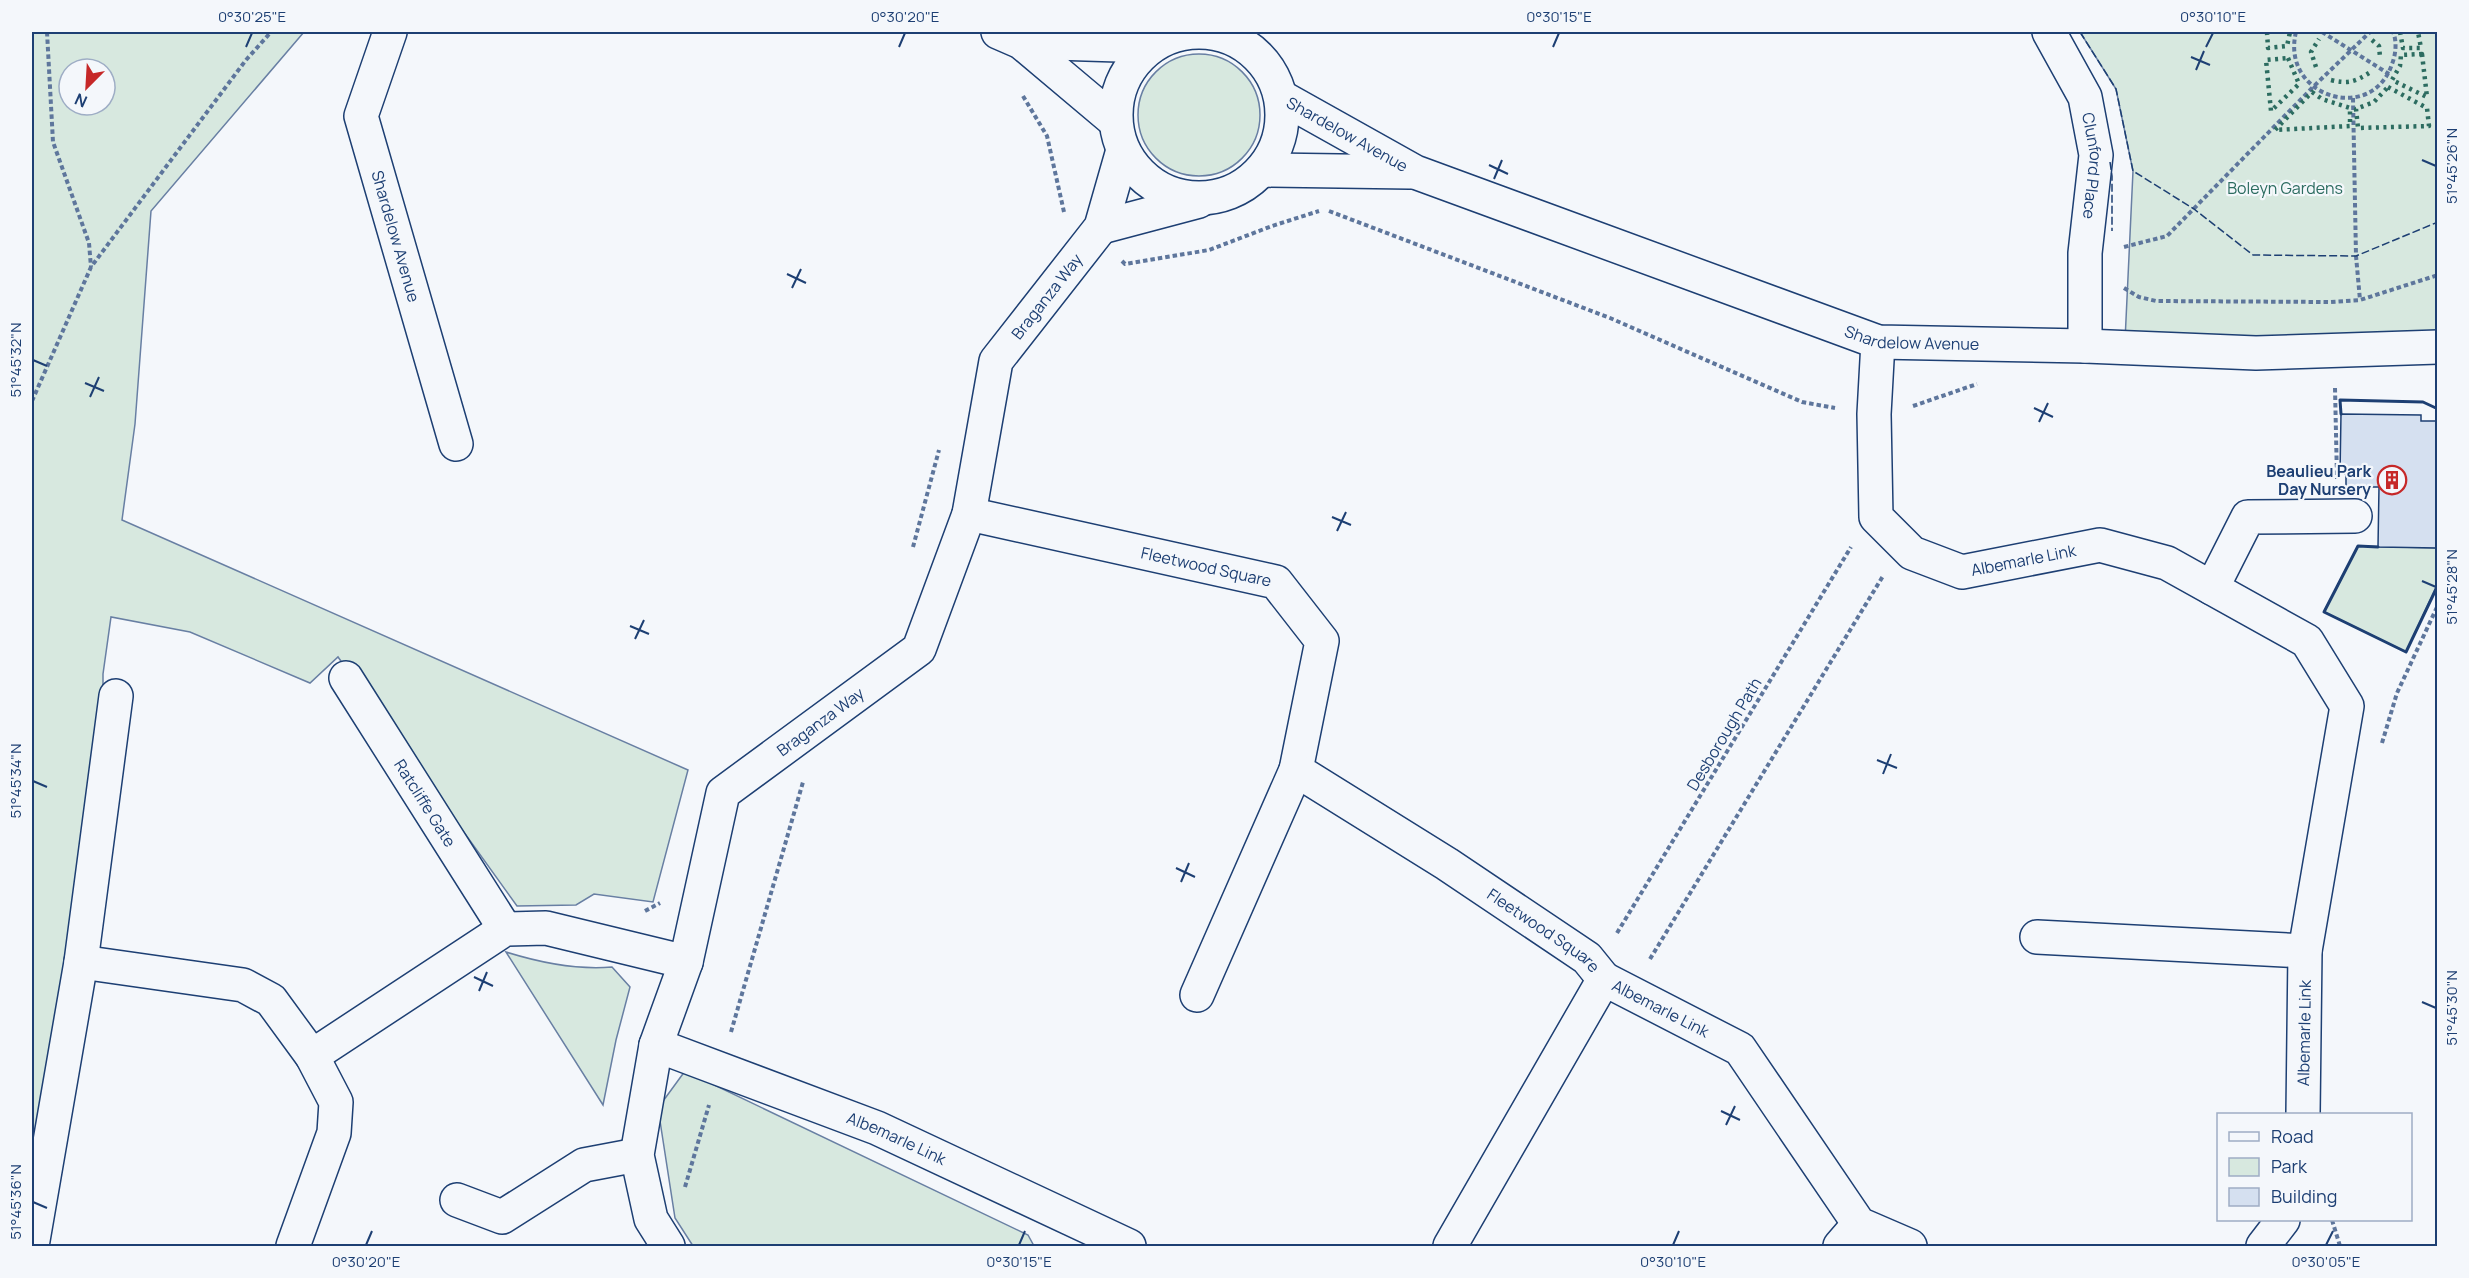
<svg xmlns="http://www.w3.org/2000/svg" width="2469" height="1278" font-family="Manrope,sans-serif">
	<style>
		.green { fill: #d7e8df; stroke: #687fa3; stroke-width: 1.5; fill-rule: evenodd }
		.building { fill: #d5e0f0; stroke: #1d3f73; stroke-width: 1.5 }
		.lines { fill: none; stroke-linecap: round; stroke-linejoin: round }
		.minor-casing { stroke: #1d3f73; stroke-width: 36 }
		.path { stroke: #5e769c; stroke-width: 4; stroke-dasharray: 4.5 3; stroke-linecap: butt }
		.minor { stroke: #f4f7fb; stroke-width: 33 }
		.hedge { stroke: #2c6c60; stroke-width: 4.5; stroke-dasharray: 3 4.5; stroke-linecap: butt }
		.fence { stroke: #1d3f73; stroke-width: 1.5; stroke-dasharray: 8 3; stroke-linecap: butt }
		.wall { stroke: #1d3f73; stroke-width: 3 }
		.ticks { fill: none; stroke: #1d3f73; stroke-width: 2 }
		.labels { text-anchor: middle; stroke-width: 4.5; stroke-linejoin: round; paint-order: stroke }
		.street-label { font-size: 16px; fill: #1d3f73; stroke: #f4f7fb }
		.park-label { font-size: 16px; fill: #2c6c60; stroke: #f4f7fb }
		.poi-label { font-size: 16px; font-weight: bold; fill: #1d3f73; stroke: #f4f7fb; text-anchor: end }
		.neatline { fill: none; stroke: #1d3f73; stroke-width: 2 }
		.ticks-label { font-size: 15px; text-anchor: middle; fill: #1d3f73 }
	</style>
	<rect width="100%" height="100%" fill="#f4f7fb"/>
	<!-- green -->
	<g class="green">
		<path d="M32,32H304L151,211L135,424L122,520L688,770L653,902L594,894L576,905L517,906L338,657L310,683L190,632L111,617L103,674V793L32,1162ZM69,69H105V105H69Z"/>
		<path d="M2080,32H2437V334L2125,341L2133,171L2116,89Z"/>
		<circle cx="1199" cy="115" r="61"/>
		<path d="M2358,546L2437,548V585L2406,652L2324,612Z"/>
		<path d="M506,952C538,962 578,970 612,967L630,987L616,1040L603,1105Z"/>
		<path d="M685,1071L1028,1235L1034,1246H693L675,1218L658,1108Z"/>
	</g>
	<!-- building -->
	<path class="building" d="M2341,414L2421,415V421H2438V548L2378,547L2379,487H2346V474H2340Z"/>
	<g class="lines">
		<!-- minor casing -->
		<g class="minor-casing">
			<g id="minor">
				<circle cx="1199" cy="115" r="83"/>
				<path id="s1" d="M390,32L361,116L456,444"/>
				<path d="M998,32L1021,42L1115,121"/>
				<path id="s2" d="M2049,32L2085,97L2096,155L2085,253V346"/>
				<path d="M1021,42L1151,46"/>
				<path id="s3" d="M1281,97L1415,172L1878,342L2085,346L2256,353L2438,347"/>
				<path d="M1262,170L1410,172"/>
				<path d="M1101,227L1199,201"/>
				<path id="s4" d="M1878,342L1874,414L1876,517L1912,553L1962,572L2100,545L2167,563L2307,641L2347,706L2305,951L2303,1114"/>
				<path id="s5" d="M969,514L1276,582L1322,641L1296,770L1447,864L1587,958L1604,979"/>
				<path d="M2212,588L2248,517L2355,516"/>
				<path id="s6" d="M346,678L505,929"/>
				<path d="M2037,937L2305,951"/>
				<path d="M81,962L243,985L271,1000L312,1056L336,1102L334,1133L293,1246"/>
				<path d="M1197,995L1296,770"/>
				<path id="s7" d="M656,1045L877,1128L1129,1246"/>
				<path d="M312,1056L505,929L546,928L686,962"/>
				<path d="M457,1200L502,1217L584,1165L637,1155"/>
				<path d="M32,1246L81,962L116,696"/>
				<path id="s8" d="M668,1246L651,1219L637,1155L656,1045L686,962L723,793L919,649L969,514L996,361L1101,227L1123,150"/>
				<path id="s9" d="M1450,1246L1604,979L1740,1049L1859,1224L1910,1246"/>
				<path d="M1840,1246L1859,1224"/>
				<path d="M2263,1246L2283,1220"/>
			</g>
		</g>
		<!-- path -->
		<g class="path">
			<path d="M47,32L53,142L89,243L91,267"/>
			<path d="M2296,32C2280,97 2372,125 2392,64C2396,54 2397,41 2393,32"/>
			<path d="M2322,32L2389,74"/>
			<path d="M1023,96L1047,136L1064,212"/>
			<path d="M2353,98L2356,256L2360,300"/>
			<path d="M1329,211L1610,318L1802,402L1835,408"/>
			<path d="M2124,247L2167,236L2313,87L2370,32"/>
			<path d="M1122,261L1125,264L1209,250L1272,226L1319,211"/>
			<path d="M2124,288L2139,297L2156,301L2330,302L2360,300L2438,275"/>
			<path d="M2335,388L2337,479"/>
			<path d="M32,401L91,267L246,60L271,32"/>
			<path d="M1913,406L1977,384"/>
			<path d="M913,547L939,450"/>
			<path d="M2382,743L2397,693L2438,605"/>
			<path d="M645,911L660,903"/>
			<path d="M1617,933L1851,547"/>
			<path d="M1650,959L1883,576"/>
			<path d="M731,1032L803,782"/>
			<path d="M685,1187L709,1105"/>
			<path d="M2332,1220L2340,1246"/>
		</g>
		<!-- minor -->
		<use href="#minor" class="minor"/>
		<!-- hedge -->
		<g class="hedge">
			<path d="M2267,32L2268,48L2287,46L2290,32"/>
			<path d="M2400,32L2403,48H2421L2418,32"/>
			<path d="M2372,40L2379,46L2380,57"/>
			<path d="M2422,54L2427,97L2392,80L2400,66L2401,55Z"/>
			<path d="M2288,58L2299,84L2271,111L2266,60Z"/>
			<path d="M2316,67L2311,52L2319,39"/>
			<path d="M2331,80C2347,84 2355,82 2369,73"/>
			<path d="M2388,87L2427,108L2429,126L2358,128L2356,109L2374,102Z"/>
			<path d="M2312,92L2322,99L2350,108V126L2275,130Z"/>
		</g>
		<!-- fence -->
		<g class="fence">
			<path d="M2080,32L2116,89L2133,171L2194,209L2253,255L2356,256L2438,222"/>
			<path d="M2110,162L2112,176V231"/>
		</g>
		<!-- wall -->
		<g class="wall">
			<path d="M2341,414L2340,400L2423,402L2438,409"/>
			<path d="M2378,547L2358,546L2324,612L2406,652L2438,585"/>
		</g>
	</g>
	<!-- ticks -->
	<path class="ticks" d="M246,47L252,33M899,47L905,33M1553,47L1559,33M2206,47L2213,33M2191,57L2210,65M2196,70L2204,51M2422,160L2436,166M1489,165L1508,174M1494,179L1502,160M787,274L806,283M792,288L801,269M33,360L47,366M85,383L104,391M90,397L99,377M2034,408L2053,417M2039,422L2048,403M1332,517L1351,525M1337,531L1346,512M2422,581L2436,587M630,626L649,634M635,639L644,620M1877,760L1897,768M1883,774L1891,754M33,781L47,787M1176,868L1195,877M1181,882L1189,863M474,977L493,986M479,991L487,972M2422,1002L2436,1008M1721,1111L1740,1120M1726,1125L1735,1106M33,1202L47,1208M366,1245L372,1231M1019,1245L1025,1231M1673,1245L1679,1231M2326,1245L2333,1231"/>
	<!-- icons -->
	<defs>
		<g id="building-ring" transform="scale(1.5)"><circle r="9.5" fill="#f4f7fb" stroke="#c62828" stroke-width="1.5"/><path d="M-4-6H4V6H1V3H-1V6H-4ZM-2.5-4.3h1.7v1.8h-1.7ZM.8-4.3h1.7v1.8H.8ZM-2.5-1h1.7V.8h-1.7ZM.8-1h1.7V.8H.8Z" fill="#c62828"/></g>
	</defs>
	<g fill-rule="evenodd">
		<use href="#building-ring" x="2392" y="480"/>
	</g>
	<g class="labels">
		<!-- street labels -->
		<g class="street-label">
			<text dy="6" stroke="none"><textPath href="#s3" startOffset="76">Shardelow Avenue</textPath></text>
			<text dy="6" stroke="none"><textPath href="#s2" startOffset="144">Clunford Place</textPath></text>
			<text dy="6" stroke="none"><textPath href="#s1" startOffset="214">Shardelow Avenue</textPath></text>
			<text dy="6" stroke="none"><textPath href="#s8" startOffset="1095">Braganza Way</textPath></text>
			<text dy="6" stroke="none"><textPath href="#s3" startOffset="680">Shardelow Avenue</textPath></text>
			<text dy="6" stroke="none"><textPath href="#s4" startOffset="342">Albemarle Link</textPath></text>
			<text dy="6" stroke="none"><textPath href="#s5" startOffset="243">Fleetwood Square</textPath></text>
			<text dy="6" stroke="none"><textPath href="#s8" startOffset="591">Braganza Way</textPath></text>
			<text transform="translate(1724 734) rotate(-59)" y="6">Desborough Path</text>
			<text dy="6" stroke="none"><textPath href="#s6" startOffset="148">Ratcliffe Gate</textPath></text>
			<text dy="6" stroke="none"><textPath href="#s5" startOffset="816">Fleetwood Square</textPath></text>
			<text dy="6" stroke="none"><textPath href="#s9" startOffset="372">Albemarle Link</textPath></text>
			<text transform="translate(2304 1033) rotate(-89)" y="6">Albemarle Link</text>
			<text dy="6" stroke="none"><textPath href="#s7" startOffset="258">Albemarle Link</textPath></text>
		</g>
		<!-- park labels -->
		<g class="park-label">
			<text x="2285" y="194">Boleyn Gardens</text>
		</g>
		<!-- poi labels -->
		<g class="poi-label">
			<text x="2371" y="477">Beaulieu Park<tspan x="2371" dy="18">Day Nursery</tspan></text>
		</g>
	</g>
	<!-- border -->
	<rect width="2469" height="1278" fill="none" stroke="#f4f7fb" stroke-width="66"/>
	<!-- legend -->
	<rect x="2217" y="1113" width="195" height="108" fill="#f4f7fb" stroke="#9eadc5" stroke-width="1.5"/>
	<rect x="2229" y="1132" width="30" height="9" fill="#f4f7fb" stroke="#9eadc5" stroke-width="1.5"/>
	<text x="2271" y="1143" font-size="18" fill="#1d3f73">Road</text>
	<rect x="2229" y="1158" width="30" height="18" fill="#d7e8df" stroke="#9eadc5" stroke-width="1.5"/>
	<text x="2271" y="1173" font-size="18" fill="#1d3f73">Park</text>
	<rect x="2229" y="1188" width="30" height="18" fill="#d5e0f0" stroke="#9eadc5" stroke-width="1.5"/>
	<text x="2271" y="1203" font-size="18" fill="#1d3f73">Building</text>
	<!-- north arrow -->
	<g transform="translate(87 87) rotate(204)"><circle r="28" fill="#f4f7fb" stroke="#9eadc5" stroke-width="1.5"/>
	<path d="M0-4.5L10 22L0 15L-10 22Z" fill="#c62828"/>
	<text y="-9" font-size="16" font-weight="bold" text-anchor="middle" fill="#1d3f73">N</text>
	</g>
	<rect x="33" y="33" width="2403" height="1212" class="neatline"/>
	<g class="ticks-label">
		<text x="252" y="22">0°30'25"E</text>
		<text x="905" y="22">0°30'20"E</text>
		<text x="1559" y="22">0°30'15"E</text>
		<text x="2213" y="22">0°30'10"E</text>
		<text transform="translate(2452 166) rotate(-90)" y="5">51°45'26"N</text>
		<text transform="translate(16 360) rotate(-90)" y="5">51°45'32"N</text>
		<text transform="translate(2452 587) rotate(-90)" y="5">51°45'28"N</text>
		<text transform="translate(16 781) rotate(-90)" y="5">51°45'34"N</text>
		<text transform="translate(2452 1008) rotate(-90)" y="5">51°45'30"N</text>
		<text transform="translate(16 1202) rotate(-90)" y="5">51°45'36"N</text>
		<text x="366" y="1267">0°30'20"E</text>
		<text x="1019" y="1267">0°30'15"E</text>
		<text x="1673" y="1267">0°30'10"E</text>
		<text x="2326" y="1267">0°30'05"E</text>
	</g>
</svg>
